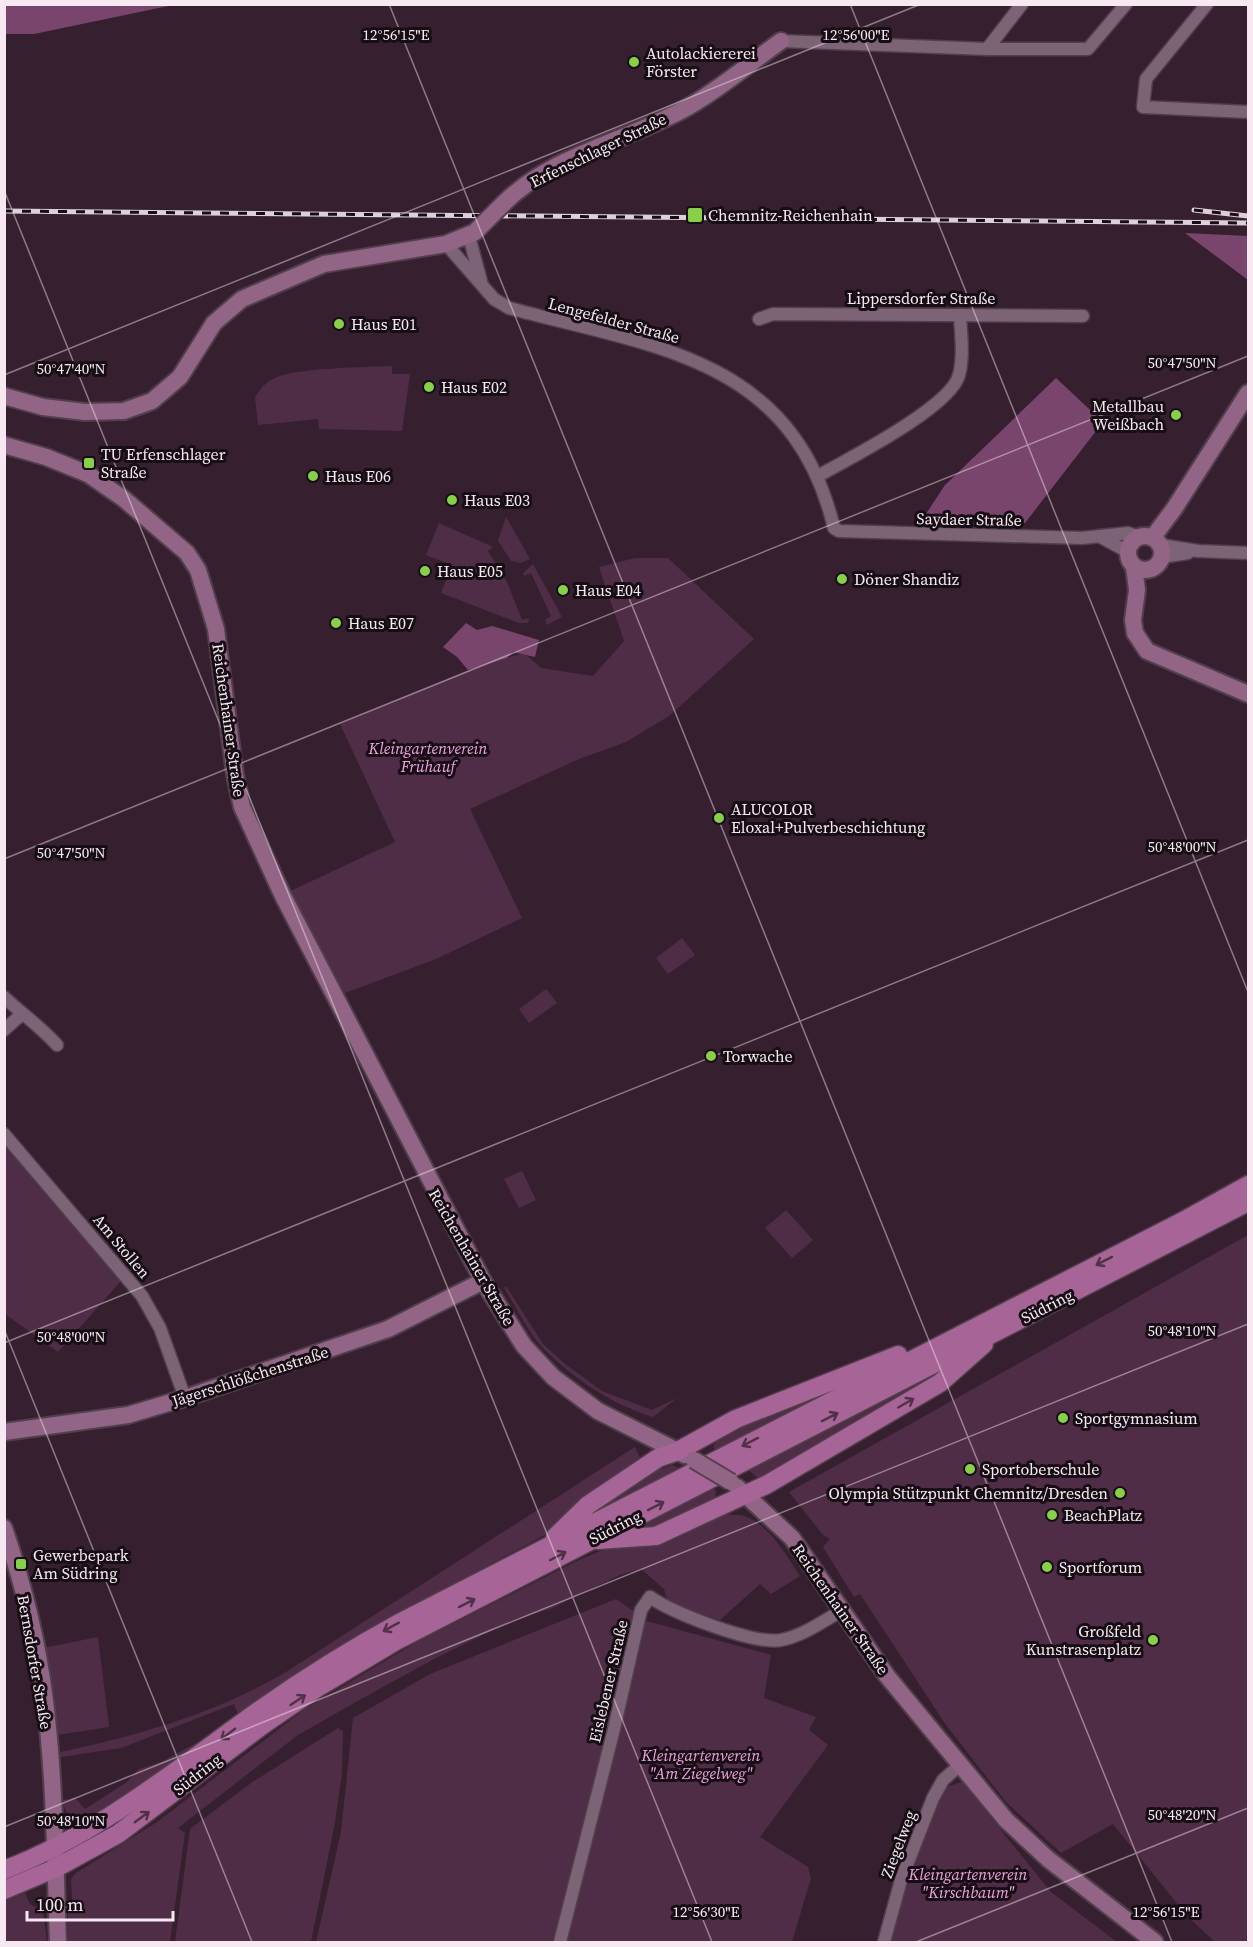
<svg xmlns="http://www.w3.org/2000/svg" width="1253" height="1947" font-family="'Source Serif 4',serif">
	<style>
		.green { fill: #4f2d46 }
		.forest { fill: #79456c }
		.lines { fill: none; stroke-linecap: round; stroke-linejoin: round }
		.street-casing { stroke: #513f4c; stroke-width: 15 }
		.secondary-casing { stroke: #513f4c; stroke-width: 20 }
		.primary-casing { stroke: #513f4c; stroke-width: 21 }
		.street { stroke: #7d6376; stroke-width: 12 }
		.secondary { stroke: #926486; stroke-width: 16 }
		.primary { stroke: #a76597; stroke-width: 18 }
		.rail-casing { stroke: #dfcfda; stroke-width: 5 }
		.rail { stroke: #170e15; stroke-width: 3; stroke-dasharray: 9; stroke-linecap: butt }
		.secondary-bridge-casing { stroke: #513f4c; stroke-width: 20; stroke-linecap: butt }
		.secondary-bridge { stroke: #926486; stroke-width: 16 }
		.oneway { stroke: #513149 }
		.ticks { fill: none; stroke: #f7e8f2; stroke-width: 1.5; stroke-opacity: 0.45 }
		.poi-dot { fill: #88cf4a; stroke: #170e15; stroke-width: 2 }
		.labels { text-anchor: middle; stroke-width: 6; stroke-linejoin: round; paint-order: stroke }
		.poi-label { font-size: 16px; fill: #f7e8f2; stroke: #170e15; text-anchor: start }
		.street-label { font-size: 16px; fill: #f7e8f2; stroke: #170e15 }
		.park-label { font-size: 16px; font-style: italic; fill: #f2a2dd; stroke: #170e15 }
		.ticks-label { font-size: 15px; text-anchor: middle; fill: #f7e8f2; stroke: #170e15; stroke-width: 6; stroke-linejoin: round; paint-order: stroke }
	</style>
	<rect width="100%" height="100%" fill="#362030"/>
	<!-- green -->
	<g class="green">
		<path d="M392,366V374H410L402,431L319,429L318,419L258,425L255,397C261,389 265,382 275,378C294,368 368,367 392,366Z"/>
		<path d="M506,517L530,559L521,563L511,561L498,541Z"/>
		<path d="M439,523L493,547L488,551L507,582L522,620L529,618L528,623H519L441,593L452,565L426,555Z"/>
		<path d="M635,558H668L754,639L669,716L626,742L579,759L470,809L522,918L436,959L337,996L284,894L395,842L340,724L479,666L524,653L541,668L593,676L624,641L599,567Z"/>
		<path d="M533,564L562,617L547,625L545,620L551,616L531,573L524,576L523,573Z"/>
		<path d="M682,938L695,955L668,974L656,958Z"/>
		<path d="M546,989L557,1003L529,1023L519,1009Z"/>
		<path d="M4,1139L121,1281L58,1352L5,1314Z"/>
		<path d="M522,1171L536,1200L519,1208L504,1179Z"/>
		<path d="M786,1210L813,1240L792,1258L765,1228Z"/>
		<path d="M1248,1235V1942H1215L1188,1917L1113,1824L1061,1853L1006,1802L946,1725L860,1594L854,1597L823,1547L830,1539L823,1535L789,1492Z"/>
		<path d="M506,1286L543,1344L565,1364L602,1391L652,1410L677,1398L653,1417C611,1404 572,1378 541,1346C526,1329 516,1306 504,1288Z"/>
		<path d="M964,1354L954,1368L769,1474L758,1478L745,1467Z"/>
		<path d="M887,1363L720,1451L713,1448L718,1435Z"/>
		<path d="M635,1447L640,1458L636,1465L574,1505L552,1531L474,1573L157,1773L88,1819L83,1821L66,1812L62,1800L75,1798L85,1809L127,1782L139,1769L161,1762L204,1739L238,1714L234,1704L121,1748L55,1758L56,1753C140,1735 207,1716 283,1674Z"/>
		<path d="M660,1465L662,1469L672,1465L681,1469L575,1527L586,1511Z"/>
		<path d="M708,1485L716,1491L715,1500L675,1523L619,1535Z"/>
		<path d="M725,1513C732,1516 738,1514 744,1516C769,1524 787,1556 800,1576L771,1594L760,1584L720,1620L668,1603L664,1589L641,1569L620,1575L550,1609L509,1622L434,1659L363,1698L298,1735L178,1828L185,1833L170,1942H68V1903L72,1899L71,1879L76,1873L157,1822L305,1709L420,1640L579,1560L605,1549Z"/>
		<path d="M616,1599L635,1612L610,1731L556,1942H316L341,1832L353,1718L430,1674Z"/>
		<path d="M643,1620L771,1655L764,1698L816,1717L809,1730L828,1745L760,1837L808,1867L811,1878L792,1942H566Z"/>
		<path d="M98,1637L109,1727L58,1735L43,1648Z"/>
		<path d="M338,1728L343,1731L342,1773L335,1822L311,1942H175L190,1829L251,1783Z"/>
		<path d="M962,1782L1051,1892L1117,1942H888L908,1875L940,1795L949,1786Z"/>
		<path d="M25,1893L30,1904L43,1911L47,1942H5V1901Z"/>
	</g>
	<!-- forest -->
	<g class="forest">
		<path d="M4,5L5,4L173,5L34,34H5Z"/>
		<path d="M1185,233L1248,236V280Z"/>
		<path d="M1056,378L1103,422L1025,523L922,520L945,485Z"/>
		<path d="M466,623L477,630L492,626L539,640L535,657L513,652L507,658L468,670L457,657L443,647Z"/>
	</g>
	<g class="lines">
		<!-- street casing -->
		<g class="street-casing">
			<g id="street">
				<path d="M1207,4L1146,79L1143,107L1248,112"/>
				<path d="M781,41L987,49H1088L1126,4"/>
				<path d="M987,49L1022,4"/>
				<path d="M469,236L481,281"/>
				<path d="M446,244L494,299L509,308C653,347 793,357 834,528L839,531L1082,538L1128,533L1139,537"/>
				<path d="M759,319L773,314L1083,316"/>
				<path d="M818,476C848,459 951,407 959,375C964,357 961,334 960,315"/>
				<path d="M1099,536L1128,552"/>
				<path d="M1161,545L1198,551L1248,553"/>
				<path d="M1162,557L1188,553"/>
				<path d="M4,997C22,1014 41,1027 57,1045"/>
				<path d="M4,1030L22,1014"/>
				<path d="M4,1134L142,1296L160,1328L185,1398"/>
				<path d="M560,1942L614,1729L641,1610L650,1597C673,1613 754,1645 781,1640C803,1636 823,1621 843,1610"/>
				<path d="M884,1942L901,1880L933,1798L943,1780L959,1766"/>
			</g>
		</g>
		<!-- secondary casing -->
		<g class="secondary-casing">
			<g id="secondary">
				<path d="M503,204C553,154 628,141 688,107C720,89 750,63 781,41"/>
				<path d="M4,396L43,407L85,412L124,411L152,401L180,377L214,323L242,299L324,264L446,244L475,232"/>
				<path d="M4,445L46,457L88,474L124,499L187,553L198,570L216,629L235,775L242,807L283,896L483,1281L524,1346L553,1377L598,1411L685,1455"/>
				<circle cx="1145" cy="553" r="17"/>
				<path d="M1153,537L1174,509L1248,393"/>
				<path d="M1134,567L1137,590L1133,620L1135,633L1147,651L1248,694"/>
				<path d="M4,1432L128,1415L185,1398L388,1329L483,1281"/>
				<path d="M737,1487L792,1538L887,1676L1006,1820L1048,1859L1155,1942"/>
				<path d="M4,1528C23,1583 38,1643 45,1701C55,1781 55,1862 58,1942"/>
			</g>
		</g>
		<!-- primary casing -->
		<g class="primary-casing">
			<g id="primary">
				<path d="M555,1537L588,1505L658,1458L678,1451L736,1419L898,1355"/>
				<path d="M598,1540L656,1536L766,1485L940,1383L984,1344"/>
				<path d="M4,1870C95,1835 170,1775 247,1719C297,1683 348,1651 401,1622L1183,1221L1248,1185"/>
				<path d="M4,1890L56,1868L118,1834L264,1724L317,1688L396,1641L1248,1202"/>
			</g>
		</g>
		<!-- street -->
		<use href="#street" class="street"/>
		<!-- secondary -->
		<use href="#secondary" class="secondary"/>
		<!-- primary -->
		<use href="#primary" class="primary"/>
		<!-- rail casing -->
		<g class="rail-casing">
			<g id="rail">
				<path d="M1194,210L1248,216"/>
				<path d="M4,211L1248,223"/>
			</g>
		</g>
		<!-- rail -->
		<use href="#rail" class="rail"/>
		<!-- secondary-bridge casing -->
		<g class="secondary-bridge-casing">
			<g id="secondary-bridge">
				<path d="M475,232L503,204"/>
				<path d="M694,1460L731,1482"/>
			</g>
		</g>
		<!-- secondary-bridge -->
		<use href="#secondary-bridge" class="secondary-bridge"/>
	</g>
	<!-- one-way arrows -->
	<defs><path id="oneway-shaft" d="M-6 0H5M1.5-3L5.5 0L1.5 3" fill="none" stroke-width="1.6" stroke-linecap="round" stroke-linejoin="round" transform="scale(1.5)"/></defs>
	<g class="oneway">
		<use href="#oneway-shaft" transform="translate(1104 1261) rotate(153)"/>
		<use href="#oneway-shaft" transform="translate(906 1403) rotate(-30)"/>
		<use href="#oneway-shaft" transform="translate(830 1417) rotate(-27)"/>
		<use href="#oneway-shaft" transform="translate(750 1442) rotate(153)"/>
		<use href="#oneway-shaft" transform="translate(656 1506) rotate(-27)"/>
		<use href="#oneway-shaft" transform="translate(558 1556) rotate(-27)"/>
		<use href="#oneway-shaft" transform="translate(467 1603) rotate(-27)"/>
		<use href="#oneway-shaft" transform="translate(391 1627) rotate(151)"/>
		<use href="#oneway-shaft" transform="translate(298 1700) rotate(-34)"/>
		<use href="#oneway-shaft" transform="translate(228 1734) rotate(143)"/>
		<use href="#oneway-shaft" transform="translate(142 1817) rotate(-36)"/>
	</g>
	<!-- ticks -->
	<path class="ticks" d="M389,4L1172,1942M850,4L1248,992M4,190L712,1942M4,375L921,4M4,859L1248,356M4,1329L252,1942M4,1343L1248,840M4,1827L1248,1324M916,1942L1248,1808"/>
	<!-- markers -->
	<g class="poi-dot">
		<circle cx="634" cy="62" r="6"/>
		<rect x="687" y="207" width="16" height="16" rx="3"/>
		<circle cx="339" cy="324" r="6"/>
		<circle cx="429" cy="387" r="6"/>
		<circle cx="1176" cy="415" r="6"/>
		<rect x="83" y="457" width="12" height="12" rx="3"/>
		<circle cx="313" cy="476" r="6"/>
		<circle cx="452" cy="500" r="6"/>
		<circle cx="425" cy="571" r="6"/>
		<circle cx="842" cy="579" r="6"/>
		<circle cx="563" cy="590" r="6"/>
		<circle cx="336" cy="623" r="6"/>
		<circle cx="719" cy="818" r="6"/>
		<circle cx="711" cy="1056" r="6"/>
		<circle cx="1063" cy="1418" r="6"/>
		<circle cx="970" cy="1469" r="6"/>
		<circle cx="1120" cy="1493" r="6"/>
		<circle cx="1052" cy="1515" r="6"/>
		<rect x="15" y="1558" width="12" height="12" rx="3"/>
		<circle cx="1047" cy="1567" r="6"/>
		<circle cx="1153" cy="1640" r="6"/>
	</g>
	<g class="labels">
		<!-- poi labels -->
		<g class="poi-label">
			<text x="646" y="59">Autolackiererei<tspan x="646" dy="18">Förster</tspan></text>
			<text x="708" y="221">Chemnitz-Reichenhain</text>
			<text x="351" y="330">Haus E01</text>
			<text x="441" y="393">Haus E02</text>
			<text x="1164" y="412" text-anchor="end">Metallbau<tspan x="1164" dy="18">Weißbach</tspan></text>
			<text x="101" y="460">TU Erfenschlager<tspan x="101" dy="18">Straße</tspan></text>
			<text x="325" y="482">Haus E06</text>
			<text x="464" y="506">Haus E03</text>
			<text x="437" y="577">Haus E05</text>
			<text x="854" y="585">Döner Shandiz</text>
			<text x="575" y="596">Haus E04</text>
			<text x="348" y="629">Haus E07</text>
			<text x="731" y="815">ALUCOLOR<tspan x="731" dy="18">Eloxal+Pulverbeschichtung</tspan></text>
			<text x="723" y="1062">Torwache</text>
			<text x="1075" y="1424">Sportgymnasium</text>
			<text x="982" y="1475">Sportoberschule</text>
			<text x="1108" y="1499" text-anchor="end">Olympia Stützpunkt Chemnitz/Dresden</text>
			<text x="1064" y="1521">BeachPlatz</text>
			<text x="33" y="1561">Gewerbepark<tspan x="33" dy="18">Am Südring</tspan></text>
			<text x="1059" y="1573">Sportforum</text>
			<text x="1141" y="1637" text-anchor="end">Großfeld<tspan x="1141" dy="18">Kunstrasenplatz</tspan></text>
		</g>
		<!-- street labels -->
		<g class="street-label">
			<text transform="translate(598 150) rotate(-26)" y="6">Erfenschlager Straße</text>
			<text x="921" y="304">Lippersdorfer Straße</text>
			<text transform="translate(614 320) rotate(15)" y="6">Lengefelder Straße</text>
			<text transform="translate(969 519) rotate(1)" y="6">Saydaer Straße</text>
			<text transform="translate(229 720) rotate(82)" y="6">Reichenhainer Straße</text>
			<text transform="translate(122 1246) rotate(50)" y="6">Am Stollen</text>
			<text transform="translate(472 1257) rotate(60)" y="6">Reichenhainer Straße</text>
			<text transform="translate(1047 1306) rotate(-27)" y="6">Südring</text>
			<text transform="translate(250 1376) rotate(-18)" y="6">Jägerschlößchenstraße</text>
			<text transform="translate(615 1527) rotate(-27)" y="6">Südring</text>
			<text transform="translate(841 1609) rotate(55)" y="6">Reichenhainer Straße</text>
			<text transform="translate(35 1662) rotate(80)" y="6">Bernsdorfer Straße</text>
			<text transform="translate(608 1681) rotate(-77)" y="6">Eislebener Straße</text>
			<text transform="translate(197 1774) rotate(-38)" y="6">Südring</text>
			<text transform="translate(898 1844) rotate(-69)" y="6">Ziegelweg</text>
		</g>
		<!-- park labels -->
		<g class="park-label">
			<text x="428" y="754">Kleingartenverein<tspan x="428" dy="18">Frühauf</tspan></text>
			<text x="701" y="1761">Kleingartenverein<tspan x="701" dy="18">"Am Ziegelweg"</tspan></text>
			<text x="968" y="1880">Kleingartenverein<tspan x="968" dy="18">"Kirschbaum"</tspan></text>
		</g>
	</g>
	<g class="ticks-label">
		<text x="396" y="40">12°56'15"E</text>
		<text x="856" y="40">12°56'00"E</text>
		<text x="1182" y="368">50°47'50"N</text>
		<text x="71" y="374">50°47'40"N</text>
		<text x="1182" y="852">50°48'00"N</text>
		<text x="71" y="858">50°47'50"N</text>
		<text x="1182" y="1336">50°48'10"N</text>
		<text x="71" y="1342">50°48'00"N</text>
		<text x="1182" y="1820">50°48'20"N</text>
		<text x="71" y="1826">50°48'10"N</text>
		<text x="706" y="1917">12°56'30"E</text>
		<text x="1166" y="1917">12°56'15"E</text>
	</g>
	<!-- border -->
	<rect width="1253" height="1947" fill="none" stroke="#f7e8f2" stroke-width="12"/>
	<!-- scale -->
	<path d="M27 1911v9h146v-9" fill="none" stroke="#f7e8f2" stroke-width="3"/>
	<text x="36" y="1911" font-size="18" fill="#f7e8f2" stroke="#170e15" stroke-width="4.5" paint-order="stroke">100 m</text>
</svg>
